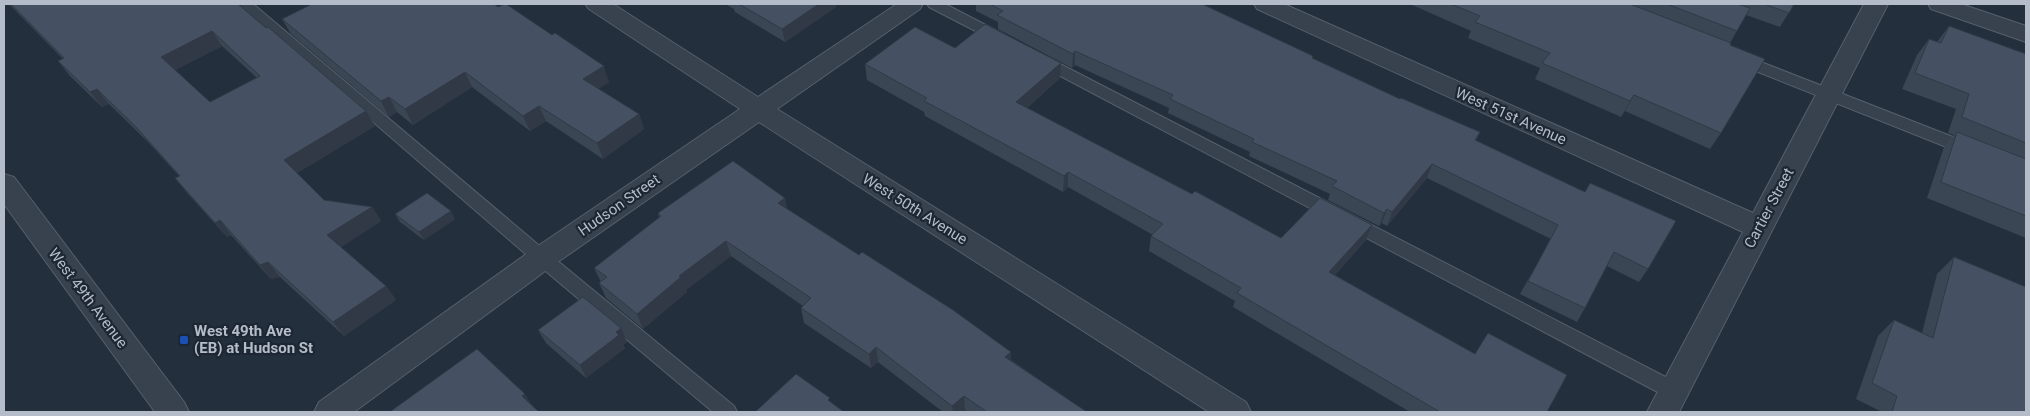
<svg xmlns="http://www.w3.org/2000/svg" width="2030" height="416" font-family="Roboto,sans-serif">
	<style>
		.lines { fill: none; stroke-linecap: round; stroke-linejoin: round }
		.service-casing { stroke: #565f6c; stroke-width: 2 }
		.minor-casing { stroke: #565f6c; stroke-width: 2 }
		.tertiary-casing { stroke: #565f6c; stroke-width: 2 }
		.service { fill: #38414e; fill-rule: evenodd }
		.minor { fill: #38414e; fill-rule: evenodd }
		.tertiary { fill: #38414e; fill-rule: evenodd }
		.wall { fill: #3b4654; fill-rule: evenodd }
		.shaded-wall { fill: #303945 }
		.building { fill: #455162; stroke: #303945; fill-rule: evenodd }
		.transit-dot { fill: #1a4fb4; stroke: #1d2633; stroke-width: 2 }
		.labels { text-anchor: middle; stroke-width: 4.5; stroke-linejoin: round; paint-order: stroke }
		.street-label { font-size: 15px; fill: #b4bcc9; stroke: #1d2633 }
		.poi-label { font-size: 15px; font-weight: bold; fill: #b4bcc9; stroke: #1d2633; text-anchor: start }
	</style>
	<rect width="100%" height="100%" fill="#242f3e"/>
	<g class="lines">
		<!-- service casing -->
		<g class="service-casing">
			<g id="service">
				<path d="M237,4H253L548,253L734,406L737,412H713L536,263Z"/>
				<path d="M927,4H945L1005,35L1008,38L1005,41H995L929,7Z"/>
				<path d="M1039,53L1681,385L1684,391L1681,397L1674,400L1667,397L1034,62L1031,58L1034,54Z"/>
				<path d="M1738,53L1976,146L1978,150L1976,154L1970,156L1964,154L1733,62L1730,58L1733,54Z"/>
			</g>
		</g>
		<!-- minor casing -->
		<g class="minor-casing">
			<g id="minor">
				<path d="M585,4H613L758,97L897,4H923L920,9L777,109L1246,402L1251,412H1209L759,122L552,266L354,412H314L319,402L532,250L740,109L589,9Z"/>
				<path d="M1254,4H1284L1753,213L1864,4H1888L1679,412H1647L1743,232L1257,9Z"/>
				<path d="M1928,4H1961L2026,26V42L1931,9Z"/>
			</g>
		</g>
		<!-- tertiary casing -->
		<g class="tertiary-casing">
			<path id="tertiary" d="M4,174L14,177L184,402L189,412H155L4,204Z"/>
		</g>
		<!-- service -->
		<use href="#service" class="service"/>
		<!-- minor -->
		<use href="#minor" class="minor"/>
		<!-- tertiary -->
		<use href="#tertiary" class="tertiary"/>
	</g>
	<!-- wall -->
	<g class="wall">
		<path d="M9,4H238L366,111L375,126L297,173L324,200L372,207L381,221L341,247L386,286L396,300L344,336L280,277L271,279L231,235L227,237L187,193L175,178L179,176L148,142L109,104L102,107L70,76L58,61L63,59ZM222,46L257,78L210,102L175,70Z"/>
		<path d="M725,4H835L836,7L785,42L735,12L734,9Z"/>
		<path d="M976,4H1202L1313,56V58L1400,99L1480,132L1476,141L1648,269L1639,282L1607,266L1585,308L1577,322L1520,294L1551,239L1427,178L1387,226L1382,223L1379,226L1328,200L1330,194L1249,156L1250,152L1168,113L1169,108L1075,65L1072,68L998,29V22L976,11Z"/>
		<path d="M1410,4H1794L1780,27L1746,15L1730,43L1721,133L1710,149L1625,111L1621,117L1535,79L1540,68L1468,38L1471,31Z"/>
		<path d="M282,19L609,82L598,89L639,114L644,129L603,159L546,121L530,131L472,87L413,125L397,112L389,117L291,34Z"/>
		<path d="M1949,26L2026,54V238L1927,198L1944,147L1954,135L1948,133L1956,109L1902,89L1917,55L1929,39L1937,42Z"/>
		<path d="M955,48L1060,78L1027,108L1192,194L1281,238L1366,240L1335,275L1547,412H1410L1233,307L1235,301L1149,251L1151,236L1153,235L1068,187L1063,192L925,116L924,112L867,80L865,64Z"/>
		<path d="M785,198L787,209L1011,352V360L1087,412H968L965,410L963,412H943L878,362L871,368L804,323L801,308L803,306L731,256L686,290L687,292L643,329L606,298L599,283L601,282L594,268L659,218L658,213Z"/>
		<path d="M395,214L455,219L424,240L400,222Z"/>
		<path d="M1954,257L2026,412H1880V411L1856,399L1878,336L1894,320L1922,333L1937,274Z"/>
		<path d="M621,328L627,342L623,345L625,348L586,378L546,343L538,330Z"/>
	</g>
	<!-- shaded-wall -->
	<g class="shaded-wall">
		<path d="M819,4H835L836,7L785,42L782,29Z"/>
		<path d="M212,31L222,46L172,72L161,57Z"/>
		<path d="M1075,51V65L1072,68L1073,54Z"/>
		<path d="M1061,63L1060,78L1016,117V102Z"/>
		<path d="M604,66L609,82L589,95L583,79Z"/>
		<path d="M465,72L472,87L413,125L405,109Z"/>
		<path d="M97,89L109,104L102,107L90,92Z"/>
		<path d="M1634,95L1625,111L1621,117L1630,101Z"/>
		<path d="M389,97L397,112L389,117L381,101Z"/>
		<path d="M539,106L546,121L530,131L523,116Z"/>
		<path d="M366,111L375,126L294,175L284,160Z"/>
		<path d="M639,114L644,129L603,159L597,143Z"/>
		<path d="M1432,164L1427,178L1387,226L1392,212Z"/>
		<path d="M1068,172V187L1063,192L1064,176Z"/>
		<path d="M785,198L788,213L778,203Z"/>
		<path d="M372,207L381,221L338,249L327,235Z"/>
		<path d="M1387,209L1382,223L1379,226L1384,213Z"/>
		<path d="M451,211L455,219L424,240L419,232Z"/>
		<path d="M220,220L231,235L227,237L215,223Z"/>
		<path d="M1372,225L1366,240L1324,287L1329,272Z"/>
		<path d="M726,241L731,256L686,290L687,292L643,329L637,314L679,276Z"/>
		<path d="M268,262L280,277L271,279L260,265Z"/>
		<path d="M386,286L396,300L344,336L333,322Z"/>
		<path d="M621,328L627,342L623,345L625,348L586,378L580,365Z"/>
		<path d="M876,347L878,362L871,368L869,354Z"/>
		<path d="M1011,352V366L1005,357Z"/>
		<path d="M525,394L533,407L522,396Z"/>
		<path d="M964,396L965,410L963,412H953L952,406Z"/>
	</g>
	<!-- building -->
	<g class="building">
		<path d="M11,4H238L266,28L268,27L366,111L284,160L324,200L372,207L327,235L386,286L333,322L268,262L260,265L220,220L215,223L175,178L180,176L136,127L97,89L90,92L58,61L64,58ZM212,31L260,76L210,102L161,57Z"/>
		<path d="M312,4H494L498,7L505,4H506L552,35L555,33L604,66L583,79L639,114L597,143L539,106L523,116L465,72L405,109L389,97L381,101L282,19Z"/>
		<path d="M739,4H819L782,29Z"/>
		<path d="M990,4H1202L1313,56L1312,58L1400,99L1401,98L1480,132L1475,140L1585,192L1590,183L1676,221L1648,269L1614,252L1585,308L1528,281L1558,225L1432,164L1392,212L1387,209L1384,213L1332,186L1337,181L1252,142L1254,139L1170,99L1173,95L1075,51L1073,54L997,15L1003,11Z"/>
		<path d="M1451,4H1630L1731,43L1730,45L1765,59L1721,133L1634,95L1630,101L1542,63L1550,53L1475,22L1480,16Z"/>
		<path d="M1667,4H1737L1750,8L1737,31Z"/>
		<path d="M1764,4H1794L1789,13Z"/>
		<path d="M985,24L1061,63L1016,102L1192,194L1195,191L1281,238L1320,198L1372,225L1329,272L1475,354L1488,333L1567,375L1547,412H1440L1237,293L1241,288L1151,236L1163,224L1068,172L1064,176L924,101L927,98L865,64L915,27L955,48Z"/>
		<path d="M1949,26L2026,54V143L1962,117L1969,94L1915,73L1929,39L1941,43Z"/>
		<path d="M1957,132L2026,159V216L1941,182Z"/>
		<path d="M733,161L785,198L778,203L859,255L862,252L953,310L1011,352L1005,357L1087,412H987L964,396L952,406L876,347L869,354L801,308L811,298L726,241L679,276L681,277L637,314L599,283L607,277L594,268L661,216L658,213Z"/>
		<path d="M427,193L451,211L419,232L395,214Z"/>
		<path d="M1954,257L2026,287V412H1892L1897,396L1872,383L1894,320L1933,338Z"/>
		<path d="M583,297L621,328L616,332L619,335L580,365L538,330Z"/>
		<path d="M477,349L525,394L522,396L539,412H392L391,411Z"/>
		<path d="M796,374L830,398L828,400L844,412H755Z"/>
	</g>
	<!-- markers -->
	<rect class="transit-dot" x="179" y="335" width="10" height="10" rx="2.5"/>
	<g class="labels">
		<!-- street labels -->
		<g class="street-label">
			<text transform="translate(1511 116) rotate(24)" y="5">West 51st Avenue</text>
			<text transform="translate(619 205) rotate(-35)" y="5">Hudson Street</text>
			<text transform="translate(1769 208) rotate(-62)" y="5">Cartier Street</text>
			<text transform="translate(915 209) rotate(32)" y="5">West 50th Avenue</text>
			<text transform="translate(88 298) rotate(53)" y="5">West 49th Avenue</text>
		</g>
		<!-- poi labels -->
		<g class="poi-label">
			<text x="194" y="336">West 49th Ave<tspan x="194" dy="17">(EB) at Hudson St</tspan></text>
		</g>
	</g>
	<!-- border -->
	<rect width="2030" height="416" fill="none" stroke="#b4bcc9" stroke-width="10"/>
</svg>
